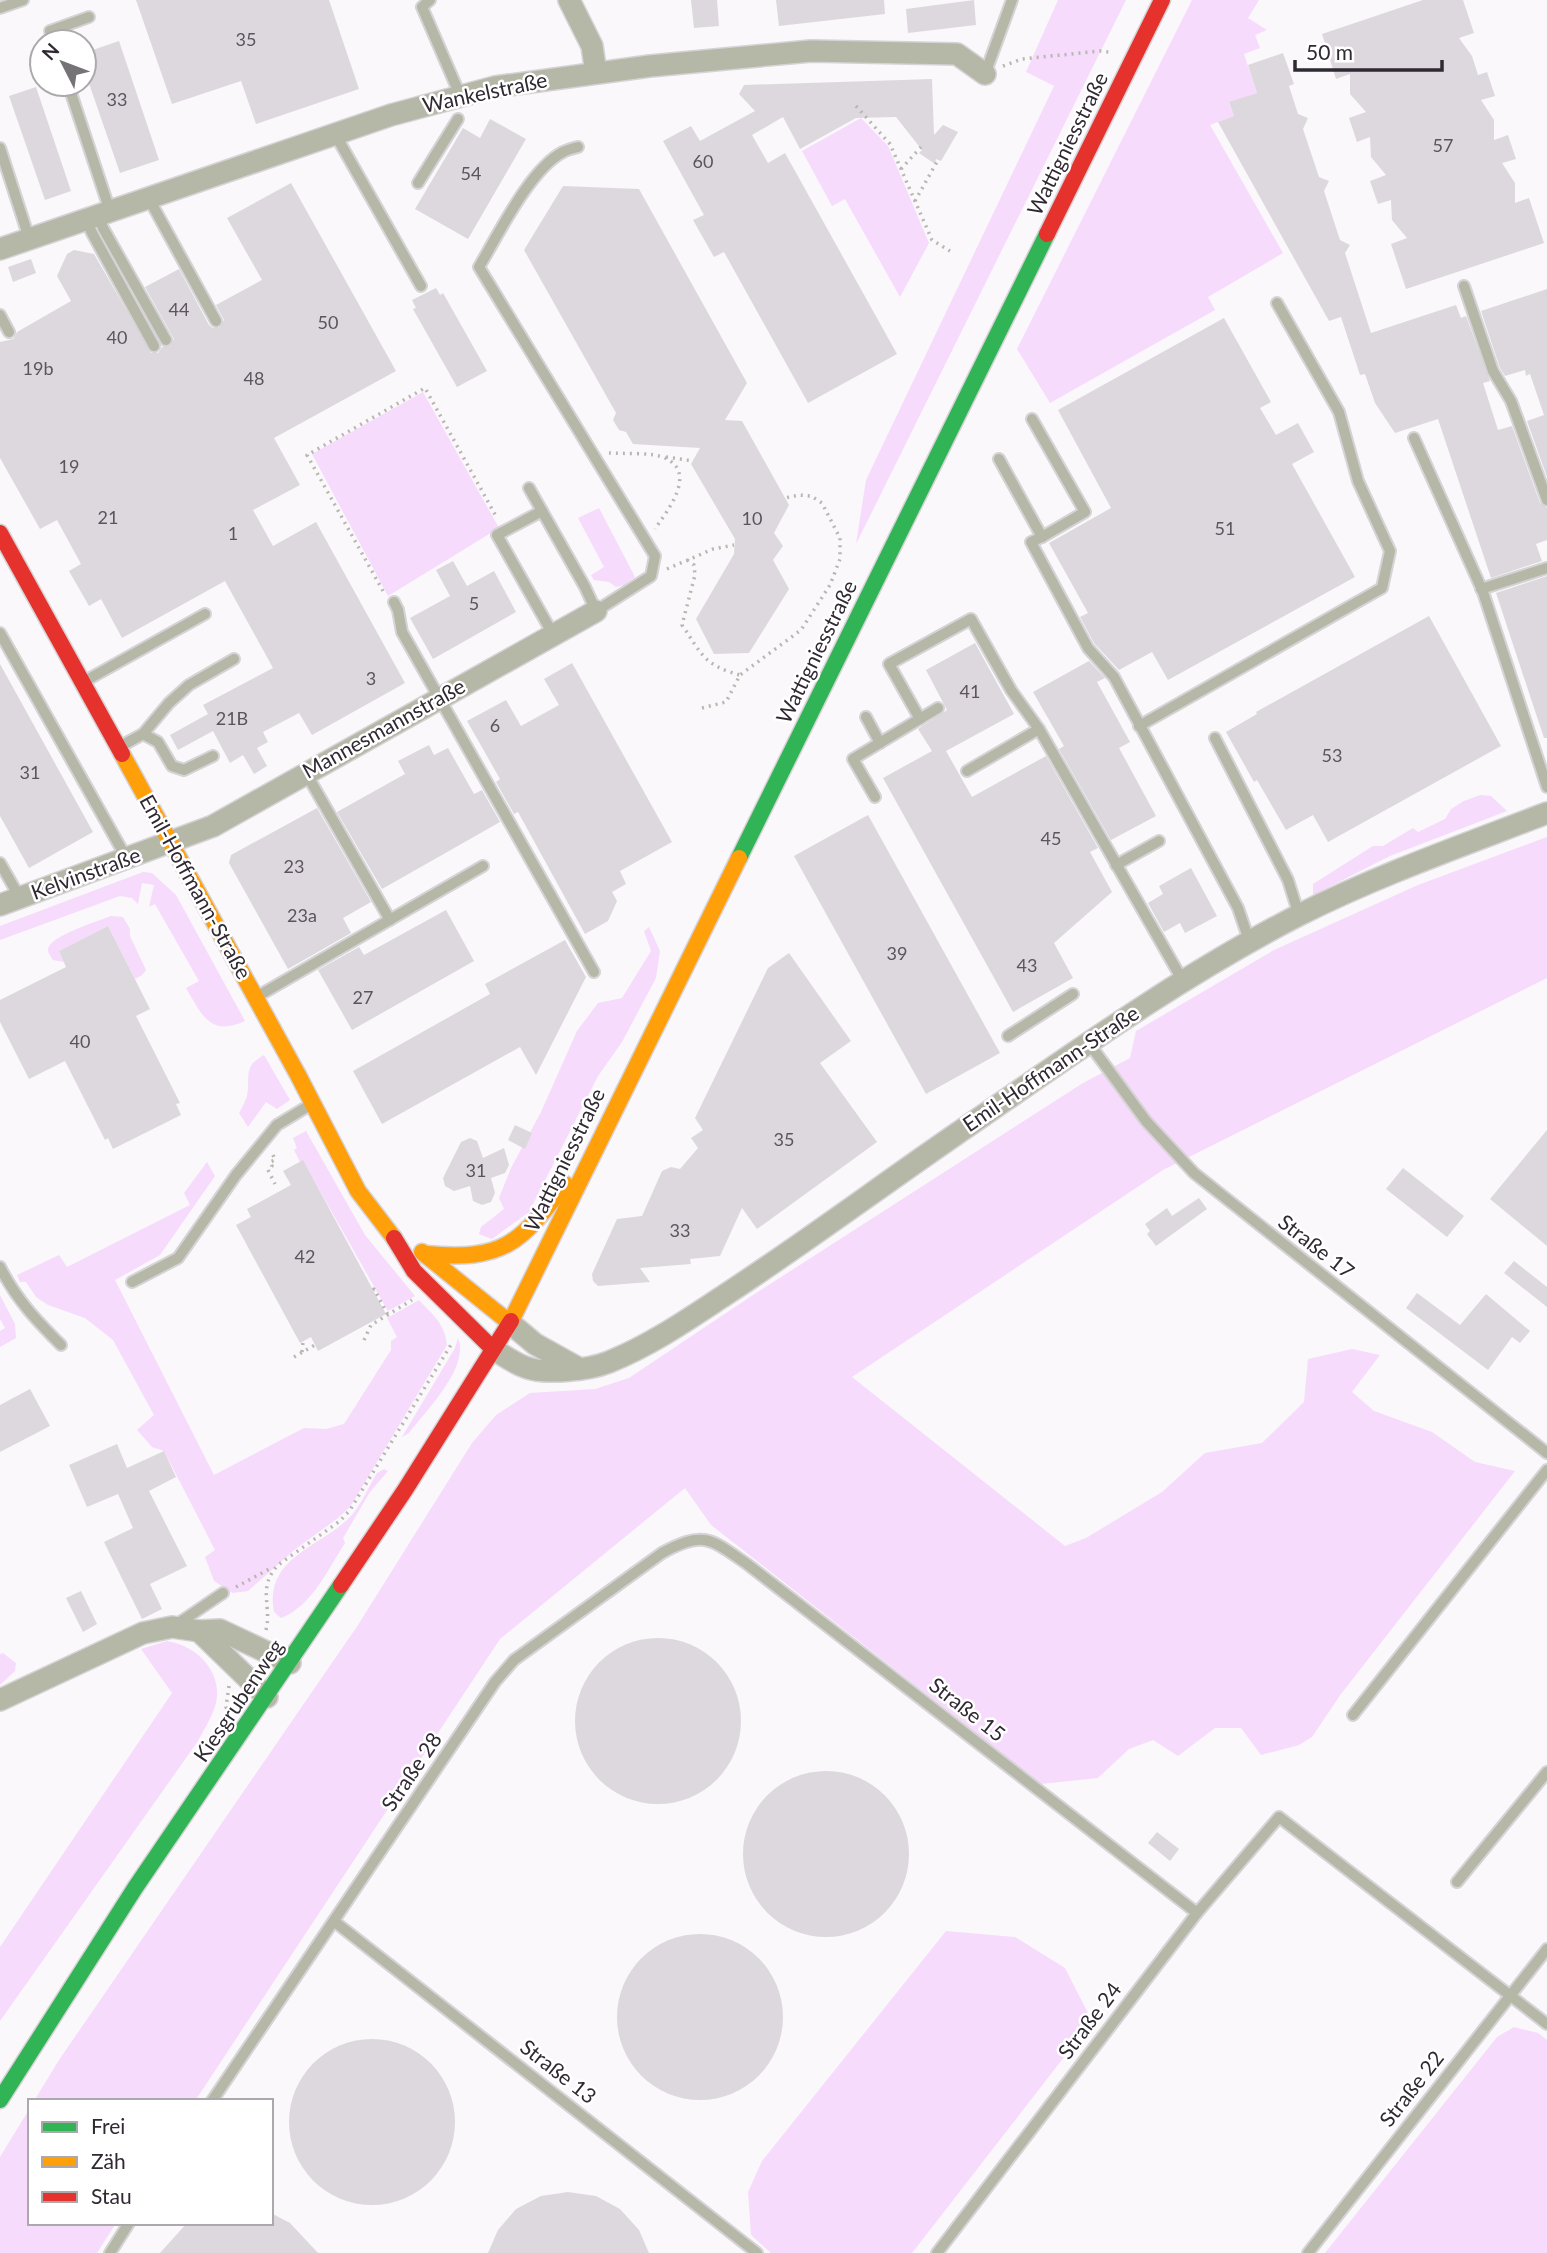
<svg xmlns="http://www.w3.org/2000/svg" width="1547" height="2253" font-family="Lato,sans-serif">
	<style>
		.green { fill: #f6dbfc }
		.building { fill: #ddd8de }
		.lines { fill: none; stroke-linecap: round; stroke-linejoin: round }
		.lane-casing { stroke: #d6d3d6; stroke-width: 14 }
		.street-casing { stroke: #d6d3d6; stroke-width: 24 }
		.fast-casing { stroke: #d6d3d6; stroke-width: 19 }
		.slow-casing { stroke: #d6d3d6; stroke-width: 19 }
		.jam-casing { stroke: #d6d3d6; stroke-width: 19 }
		.path { stroke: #b8b7af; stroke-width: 3.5; stroke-dasharray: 2 5; stroke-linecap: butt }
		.lane { stroke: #b5b7a7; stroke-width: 10 }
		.street { stroke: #b5b7a7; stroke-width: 21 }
		.fast { stroke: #30b455; stroke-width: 16 }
		.slow { stroke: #ff9f0a; stroke-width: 16 }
		.jam { stroke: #e5322d; stroke-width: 16 }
		.labels { text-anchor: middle; stroke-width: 5; stroke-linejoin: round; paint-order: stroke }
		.number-label { font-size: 18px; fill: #5b545d }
		.street-label { font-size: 21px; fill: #302832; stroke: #fff }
	</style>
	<rect width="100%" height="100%" fill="#faf8fb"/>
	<!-- green -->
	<g class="green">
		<path d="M1058,0H1126L856,544L866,480L1054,86L1026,72Z"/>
		<path d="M1192,0H1259L1248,18L1267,30L1255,35L1260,48L1244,54L1257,93L1229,103L1234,116L1210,125L1283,253L1208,297L1215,310L1050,403L1017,349Z"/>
		<path d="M861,118L888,146L929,243L900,297L845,199L832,206L802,151Z"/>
		<path d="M423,392L499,528L388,596L312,454Z"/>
		<path d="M599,508L635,577L624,585L616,587L609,582L594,580L591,575L604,567L578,518Z"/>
		<path d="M1480,795L1491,796L1507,811L1390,856L1313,895V884L1373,846H1383L1413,828L1418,832L1445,819L1451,809L1464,801Z"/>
		<path d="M1547,837V978L1163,1170L852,1377L1065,1546L1086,1538L1162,1492L1205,1453L1262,1443L1304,1402L1308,1359L1352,1349L1380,1355L1352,1392L1374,1411L1432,1432L1475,1462L1515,1471L1341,1694L1312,1737L1299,1745L1261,1755L1241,1728H1215L1178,1756L1153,1740L1129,1749L1098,1778L1041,1784L711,1525L685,1488L500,1639L195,2101H34L59,2060L358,1625L472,1443L496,1415L530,1393L595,1389L629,1378L750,1297L1083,1083L1130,1058L1136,1031L1274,950L1418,885Z"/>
		<path d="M143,872L152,873L176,895L245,1021C210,1037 202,1015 186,988L199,981L155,904L149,907L154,885L142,883L138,904L132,898L120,896L0,940V926Z"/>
		<path d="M111,916L123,917L130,929V936L146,970L142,975L135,979L108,926L59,951L64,962L53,960C51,957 48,953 48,950C48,936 99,921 111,916Z"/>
		<path d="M649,927L660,951L656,978L622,1042L598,1076L529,1212L492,1239L479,1234L481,1227L504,1209L499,1198L511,1168L541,1112L577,1031L598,1003L622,998L651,951L644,931Z"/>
		<path d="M264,1055L290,1100L277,1109L266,1102L248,1127L239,1113C242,1108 245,1102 247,1096C251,1077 242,1067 264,1055Z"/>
		<path d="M306,1131L365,1235L415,1296L388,1311L303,1161L300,1162L294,1150L297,1148L293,1138Z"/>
		<path d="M207,1162L215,1176L160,1255L115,1280L214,1475L304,1428L326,1429L344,1424L391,1350V1341L397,1337L387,1318L419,1300C433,1315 445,1324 447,1345L350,1507L338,1518L293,1551L248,1591L233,1593L214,1581L205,1557L215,1550L164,1451L152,1447L137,1430L154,1415L113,1340L85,1318L48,1305L36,1297L26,1282H20L17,1275L59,1255L67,1267L190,1205L184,1193Z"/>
		<path d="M0,1295L15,1324L16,1338L0,1347V1331L5,1328L0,1319Z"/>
		<path d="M458,1338C470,1367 426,1411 409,1433L402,1437L455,1348Z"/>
		<path d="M384,1469L388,1471L370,1492L343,1538L345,1543C328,1569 312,1606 281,1618L274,1612C264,1559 317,1548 347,1520C360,1508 368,1488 377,1473Z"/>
		<path d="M167,1641C193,1645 219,1667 217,1696C216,1712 205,1727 198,1741L0,2021V1947L172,1693L141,1649Z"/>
		<path d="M3,1653L16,1663L15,1671L0,1685V1654Z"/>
		<path d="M946,1931L1015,1937L1065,1968L1092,2021L912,2253H771L751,2235L748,2192L762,2161Z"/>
		<path d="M1514,2027L1538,2033L1547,2040V2253H1325L1497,2037Z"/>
		<path d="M30,2108V2223H116L97,2253H0V2157Z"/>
	</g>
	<!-- building -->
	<g class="building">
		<path d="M136,0H329L359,89L256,124L241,81L172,104Z"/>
		<path d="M691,0H717L719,26L694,28Z"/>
		<path d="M776,0H884L885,14L779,26Z"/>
		<path d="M974,0L976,25L908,33L906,9Z"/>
		<path d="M1423,0H1463L1474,33L1459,38L1472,56L1478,75L1487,72L1495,96L1481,100L1494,120V140L1508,135L1516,159L1502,163L1515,183V203L1529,198L1544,243L1406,289L1391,244L1407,238L1392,220L1391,200L1378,204L1370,181L1386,175L1371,157L1370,137L1357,142L1349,118L1366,112L1350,94V74L1336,79L1322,34Z"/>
		<path d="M119,41L159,160L120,173L84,69V53Z"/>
		<path d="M1283,53L1294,84L1289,86L1298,114L1308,118L1303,129L1319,177L1329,181L1324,191L1340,240L1350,245L1345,253L1371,333L1456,305L1461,318L1466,316L1490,381L1483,383L1498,430L1512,426L1540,503L1547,508V540L1536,544L1542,561L1491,578L1438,419L1395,433L1375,403L1365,374L1360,375L1341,317L1329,321L1218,122L1234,116L1229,102L1257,93L1248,65Z"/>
		<path d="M932,79L934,135L943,125L958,132L941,161L936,159L935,164L919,153L922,150L896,117L856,118L800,149L783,117L752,135L768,163L785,153L897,354L808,403L724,252L714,257L693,220L704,215L663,141L691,126L700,141L755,111L739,94L744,85Z"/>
		<path d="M36,87L71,191L45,200L9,96Z"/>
		<path d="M490,119L526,139L468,239L415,209L463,128L480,138Z"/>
		<path d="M291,183L396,371L274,438L300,485L253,510L273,546L316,522L405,683L312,735L299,713L263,732L268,742L257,748L267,766L254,774L243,755L230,763L213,731L178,750L170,735L208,714L203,705L273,668L225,581L122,638L101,599L89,606L69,571L81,564L57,520L40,529L0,458V342L13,339L17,332L71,301L57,276L67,254L74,250L94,254L151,353H158L162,347L170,346L174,339L145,287L179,269L209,325L213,328H219L224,320L216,305L262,280L227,218Z"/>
		<path d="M563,186L639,189L747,383L725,420L742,421L789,505L774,533L783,546L773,560L789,589L749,653L714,654L696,619L734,554L735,539L691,464L700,448L633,444L626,432L619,430L613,420L616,413L524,250Z"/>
		<path d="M31,259L36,273L13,282L8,267Z"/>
		<path d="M436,288L440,295L443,293L487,371L457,387L413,309L416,308L412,300Z"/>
		<path d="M1547,289V477L1527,421L1544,415L1530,374L1526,376L1525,370L1505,376L1500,368L1481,311Z"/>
		<path d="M1224,318L1271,402L1260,408L1276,435L1298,423L1314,452L1292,464L1355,577L1168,680L1152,652L1119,670L1094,643L1080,617L1088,613L1049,543L1111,508L1058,410Z"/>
		<path d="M453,561L467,586L494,571L516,612L433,659L410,618L450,596L436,570Z"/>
		<path d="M1547,576V738H1544L1496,593Z"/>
		<path d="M1429,616L1501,746L1328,842L1313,815L1286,830L1257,780L1254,782L1226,732L1257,714L1256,712Z"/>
		<path d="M975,643L1014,714L946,751L972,797L1046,756L1098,848L1090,852L1112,892L1054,943L1073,978L1013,1012L883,778L932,751L918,729L947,710L926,670Z"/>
		<path d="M1089,661L1105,678L1097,682L1130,742L1119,748L1156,816L1111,840L1059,749L1064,746L1033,692Z"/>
		<path d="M572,663L672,842L620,871L626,884L612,892L617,901L608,921L585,934L518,812L514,814L496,782L500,779L467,721L506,700L521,726L559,705L544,679Z"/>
		<path d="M0,664L93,832L29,868L0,816Z"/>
		<path d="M429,745L434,755L448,748L474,794L482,790L500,822L382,889L337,812L405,774L398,761Z"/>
		<path d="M317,808L371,902L343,918L351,933L288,969L229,863L231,855Z"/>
		<path d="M868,815L1000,1053L926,1094L794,856Z"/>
		<path d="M1191,868L1217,916L1185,933L1180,923L1164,932L1148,903L1163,894L1159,886Z"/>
		<path d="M446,910L474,961L352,1030L318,970L359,947L364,955Z"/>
		<path d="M108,926L150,1009L136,1016L180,1103L176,1104L181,1115L113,1149L108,1138L105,1140L65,1061L29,1079L0,1022V1000L66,967L59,951Z"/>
		<path d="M565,940L586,977L536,1075L520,1047L382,1124L353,1071L490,994L485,984Z"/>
		<path d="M789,953L851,1041L820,1063L877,1142L757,1229L742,1208L720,1256L690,1259L691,1264L640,1268L650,1282L598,1286L593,1281L592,1274L617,1219L642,1216L662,1171L671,1167L680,1169L698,1148L691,1138L703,1130L695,1118L768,968Z"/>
		<path d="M515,1125L532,1133L525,1149L508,1140Z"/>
		<path d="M1547,1130V1246L1490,1199Z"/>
		<path d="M470,1138L477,1141L483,1158L504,1148L509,1165L505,1173L491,1178L495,1193L491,1202L482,1205L473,1201L470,1186L454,1191L445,1186L443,1178L461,1142Z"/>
		<path d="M303,1160L386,1314L318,1351L311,1337L300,1343L236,1225L251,1217L247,1209L291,1185L283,1171Z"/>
		<path d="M1403,1168L1464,1216L1447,1237L1386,1189Z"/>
		<path d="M1199,1198L1207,1209L1156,1246L1147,1234L1150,1231L1145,1224L1167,1208L1172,1216Z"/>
		<path d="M1514,1261L1547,1287V1307L1504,1273Z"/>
		<path d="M1417,1293L1460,1325L1486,1294L1530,1331L1520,1343L1512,1337L1488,1370L1406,1308Z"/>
		<path d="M30,1389L50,1426L0,1452V1405Z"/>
		<path d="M117,1444L127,1468L164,1451L176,1477L149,1491L187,1566L150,1584L162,1609L142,1619L104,1542L133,1528L118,1494L87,1507L69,1465Z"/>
		<path d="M81,1591L97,1624L83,1632L66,1598Z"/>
		<circle cx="658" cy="1721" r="83"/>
		<circle cx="826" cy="1854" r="83"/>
		<path d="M1157,1832L1179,1849L1170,1861L1148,1843Z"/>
		<circle cx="700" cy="2017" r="83"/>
		<circle cx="372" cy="2122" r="83"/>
		<path d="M568,2192L596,2196L620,2209L639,2230L649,2253H488L498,2230L516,2209L541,2196Z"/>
		<path d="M271,2213L290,2223L318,2253H160L187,2223H271Z"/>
	</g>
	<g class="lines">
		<!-- lane casing -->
		<g class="lane-casing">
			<g id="lane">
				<path d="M430,0L422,7L460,95"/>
				<path d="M0,8L23,0"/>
				<path d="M53,42L50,31L89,17"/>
				<path d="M985,74L1012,0"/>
				<path d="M68,84L110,211"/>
				<path d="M335,134L421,286"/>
				<path d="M0,148L29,238"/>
				<path d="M418,183L458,119"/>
				<path d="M148,197L216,321"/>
				<path d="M98,215L103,228L166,340"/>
				<path d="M86,219L92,233L154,346"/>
				<path d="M1464,286L1493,371L1511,401L1547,500"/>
				<path d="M0,315L9,332"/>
				<path d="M1032,419L1085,512L1042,537"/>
				<path d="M1414,438L1483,592L1547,787"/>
				<path d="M999,459L1042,537L1031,542L1088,648L1114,677L1238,908L1250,943"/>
				<path d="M529,488L585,587L596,611L651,576L655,556L479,267C498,235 530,169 563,152C567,150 574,148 578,147"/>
				<path d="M542,511L497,535L554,636"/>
				<path d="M1481,589L1547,568"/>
				<path d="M394,602L398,610L402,632L594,972"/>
				<path d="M0,633L127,859"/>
				<path d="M85,681L205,614"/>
				<path d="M866,717L880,743"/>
				<path d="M920,719L889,664L971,619L1011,690L1039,729L1183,981"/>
				<path d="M1139,726L1382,588L1390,551L1358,481L1339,412L1277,303"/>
				<path d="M143,734L158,742L172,766L184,770L213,756"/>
				<path d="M1215,738L1288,880L1299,915"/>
				<path d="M121,746L143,734L169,703L189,685L234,659"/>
				<path d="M967,771L1039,729"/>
				<path d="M306,773L390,920"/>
				<path d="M875,797L853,759L938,708"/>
				<path d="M0,863L20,898"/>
				<path d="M1116,865L1159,841"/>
				<path d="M258,996L483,866"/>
				<path d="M1008,1036L1073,994"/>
				<path d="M1088,1042L1146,1121L1194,1173L1547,1453"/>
				<path d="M0,1267C16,1299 36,1320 61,1345"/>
				<path d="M132,1282L178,1258L236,1175L277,1125L310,1105"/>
				<path d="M176,1625L223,1593"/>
				<path d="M1353,1715L1547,1470"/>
				<path d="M1457,1882L1547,1772"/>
				<path d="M335,1922L757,2253"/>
				<path d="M212,2101L495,1682L514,1660L662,1553C704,1530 711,1539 747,1564L1197,1913"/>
				<path d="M110,2253L129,2223"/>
				<path d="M937,2253L1197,1913L1279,1817L1547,2024"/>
				<path d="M1308,2253L1547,1949"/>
			</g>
		</g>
		<!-- street casing -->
		<g class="street-casing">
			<g id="street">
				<path d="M569,0L592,46L596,73"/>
				<path d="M0,249L391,115L495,87L650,66L811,51L957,54L985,74"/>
				<path d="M0,905L213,826L596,611"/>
				<path d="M510,1323L535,1344L580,1369"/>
				<path d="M493,1349C503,1355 514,1363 525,1367C545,1375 589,1370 609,1362C651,1345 687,1320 725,1295C803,1244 878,1188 955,1135C1067,1058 1178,977 1299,915C1378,875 1464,845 1547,813"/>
				<path d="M199,1631L267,1697"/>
				<path d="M0,1700L143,1633L172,1627L199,1631L220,1630L290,1663"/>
			</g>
		</g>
		<!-- fast casing -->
		<g class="fast-casing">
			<g id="fast">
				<path d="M739,858L1047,234"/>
				<path d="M0,2100L135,1888L341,1585"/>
			</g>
		</g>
		<!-- slow casing -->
		<g class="slow-casing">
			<g id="slow">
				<path d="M122,754L298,1075L358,1191L394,1238"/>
				<path d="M422,1252L510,1323"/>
				<path d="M426,1254C503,1261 520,1244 565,1184"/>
				<path d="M511,1321L739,858"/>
			</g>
		</g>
		<!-- jam casing -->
		<g class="jam-casing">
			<g id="jam">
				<path d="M1047,234L1162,0"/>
				<path d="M0,533L122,754"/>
				<path d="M394,1238L414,1271L493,1349"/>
				<path d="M341,1585L405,1490L511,1321"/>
			</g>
		</g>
		<!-- path -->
		<g class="path">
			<path d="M1003,66L1022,59L1100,51L1109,52"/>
			<path d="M856,106L890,144L932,240L950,251"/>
			<path d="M901,169L921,147"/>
			<path d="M915,201L938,160"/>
			<path d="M609,453C623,454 653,452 665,458C698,473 667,511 655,529"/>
			<path d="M666,457L693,461"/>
			<path d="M687,560L694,565L695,575L682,625C702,654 703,665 740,675"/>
			<path d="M667,569L713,549L734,545"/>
			<path d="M383,591L307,455L425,388L497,518"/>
			<path d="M702,708L726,702L740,675L801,630L830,585L840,559V538L822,503L811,496L799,495L785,498"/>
			<path d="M273,1155L275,1160L270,1162L272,1166L268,1170L275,1184"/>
			<path d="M373,1290L374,1289L388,1315"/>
			<path d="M364,1340L371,1325L412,1300"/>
			<path d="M302,1352L303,1342"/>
			<path d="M294,1357L315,1345"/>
			<path d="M236,1587L273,1567"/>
			<path d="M266,1630C272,1605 257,1588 278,1565L340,1521L350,1510L452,1343"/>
			<path d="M229,1686L226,1707L229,1712"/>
		</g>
		<!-- lane -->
		<use href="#lane" class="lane"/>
		<!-- street -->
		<use href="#street" class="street"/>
		<!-- fast -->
		<use href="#fast" class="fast"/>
		<!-- slow -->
		<use href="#slow" class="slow"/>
		<!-- jam -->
		<use href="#jam" class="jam"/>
	</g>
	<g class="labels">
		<!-- number labels -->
		<g class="number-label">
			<text x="246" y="46">35</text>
			<text x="117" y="106">33</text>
			<text x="1443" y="152">57</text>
			<text x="703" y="168">60</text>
			<text x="471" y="180">54</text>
			<text x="179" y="316">44</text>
			<text x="328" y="329">50</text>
			<text x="117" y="344">40</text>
			<text x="38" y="375">19b</text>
			<text x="254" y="385">48</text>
			<text x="69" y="473">19</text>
			<text x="108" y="524">21</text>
			<text x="752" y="525">10</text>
			<text x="1225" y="535">51</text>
			<text x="233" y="540">1</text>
			<text x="474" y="610">5</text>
			<text x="371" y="685">3</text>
			<text x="970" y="698">41</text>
			<text x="232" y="725">21B</text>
			<text x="495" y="732">6</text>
			<text x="1332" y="762">53</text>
			<text x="30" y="779">31</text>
			<text x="1051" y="845">45</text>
			<text x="294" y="873">23</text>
			<text x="302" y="922">23a</text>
			<text x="897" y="960">39</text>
			<text x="1027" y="972">43</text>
			<text x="363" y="1004">27</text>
			<text x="80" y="1048">40</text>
			<text x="784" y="1146">35</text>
			<text x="476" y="1177">31</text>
			<text x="680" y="1237">33</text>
			<text x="305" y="1263">42</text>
		</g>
		<!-- street labels -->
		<g class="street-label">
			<text transform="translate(485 93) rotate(-12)" y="7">Wankelstraße</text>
			<text transform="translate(1068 144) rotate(-64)" y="7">Wattigniesstraße</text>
			<text transform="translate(817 652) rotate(-64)" y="7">Wattigniesstraße</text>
			<text transform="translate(384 729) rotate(-29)" y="7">Mannesmannstraße</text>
			<text transform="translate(86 874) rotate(-20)" y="7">Kelvinstraße</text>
			<text transform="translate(195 887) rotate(61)" y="7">Emil-Hoffmann-Straße</text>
			<text transform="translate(1051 1069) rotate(-34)" y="7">Emil-Hoffmann-Straße</text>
			<text transform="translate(565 1160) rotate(-64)" y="7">Wattigniesstraße</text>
			<text transform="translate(1316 1247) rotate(38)" y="7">Straße 17</text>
			<text transform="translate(239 1701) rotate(-56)" y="7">Kiesgrubenweg</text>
			<text transform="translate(967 1710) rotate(38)" y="7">Straße 15</text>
			<text transform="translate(412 1772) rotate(-56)" y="7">Straße 28</text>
			<text transform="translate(1090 2021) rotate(-53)" y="7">Straße 24</text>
			<text transform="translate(558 2072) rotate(38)" y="7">Straße 13</text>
			<text transform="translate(1412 2089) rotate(-52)" y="7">Straße 22</text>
		</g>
	</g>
	<!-- legend -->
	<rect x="28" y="2099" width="245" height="126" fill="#ffffff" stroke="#aca9ad" stroke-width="2"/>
	<rect x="42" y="2122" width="35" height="10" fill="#30b455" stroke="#aca9ad" stroke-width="2"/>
	<text x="91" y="2134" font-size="21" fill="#302832">Frei</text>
	<rect x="42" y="2157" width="35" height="10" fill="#ff9f0a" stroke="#aca9ad" stroke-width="2"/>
	<text x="91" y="2169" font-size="21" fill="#302832">Zäh</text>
	<rect x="42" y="2192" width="35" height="10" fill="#e5322d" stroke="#aca9ad" stroke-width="2"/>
	<text x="91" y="2204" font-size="21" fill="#302832">Stau</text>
	<!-- north arrow -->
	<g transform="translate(63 63) rotate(312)"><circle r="33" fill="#ffffff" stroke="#aca9ad" stroke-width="2"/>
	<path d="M0-5L12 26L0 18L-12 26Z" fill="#777178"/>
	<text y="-10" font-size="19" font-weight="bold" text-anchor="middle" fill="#302832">N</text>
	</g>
	<!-- scale -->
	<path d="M1295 60v10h147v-10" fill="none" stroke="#302832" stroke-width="3.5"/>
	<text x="1306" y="60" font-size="21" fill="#302832" stroke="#ffffff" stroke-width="5" paint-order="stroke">50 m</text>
</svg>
